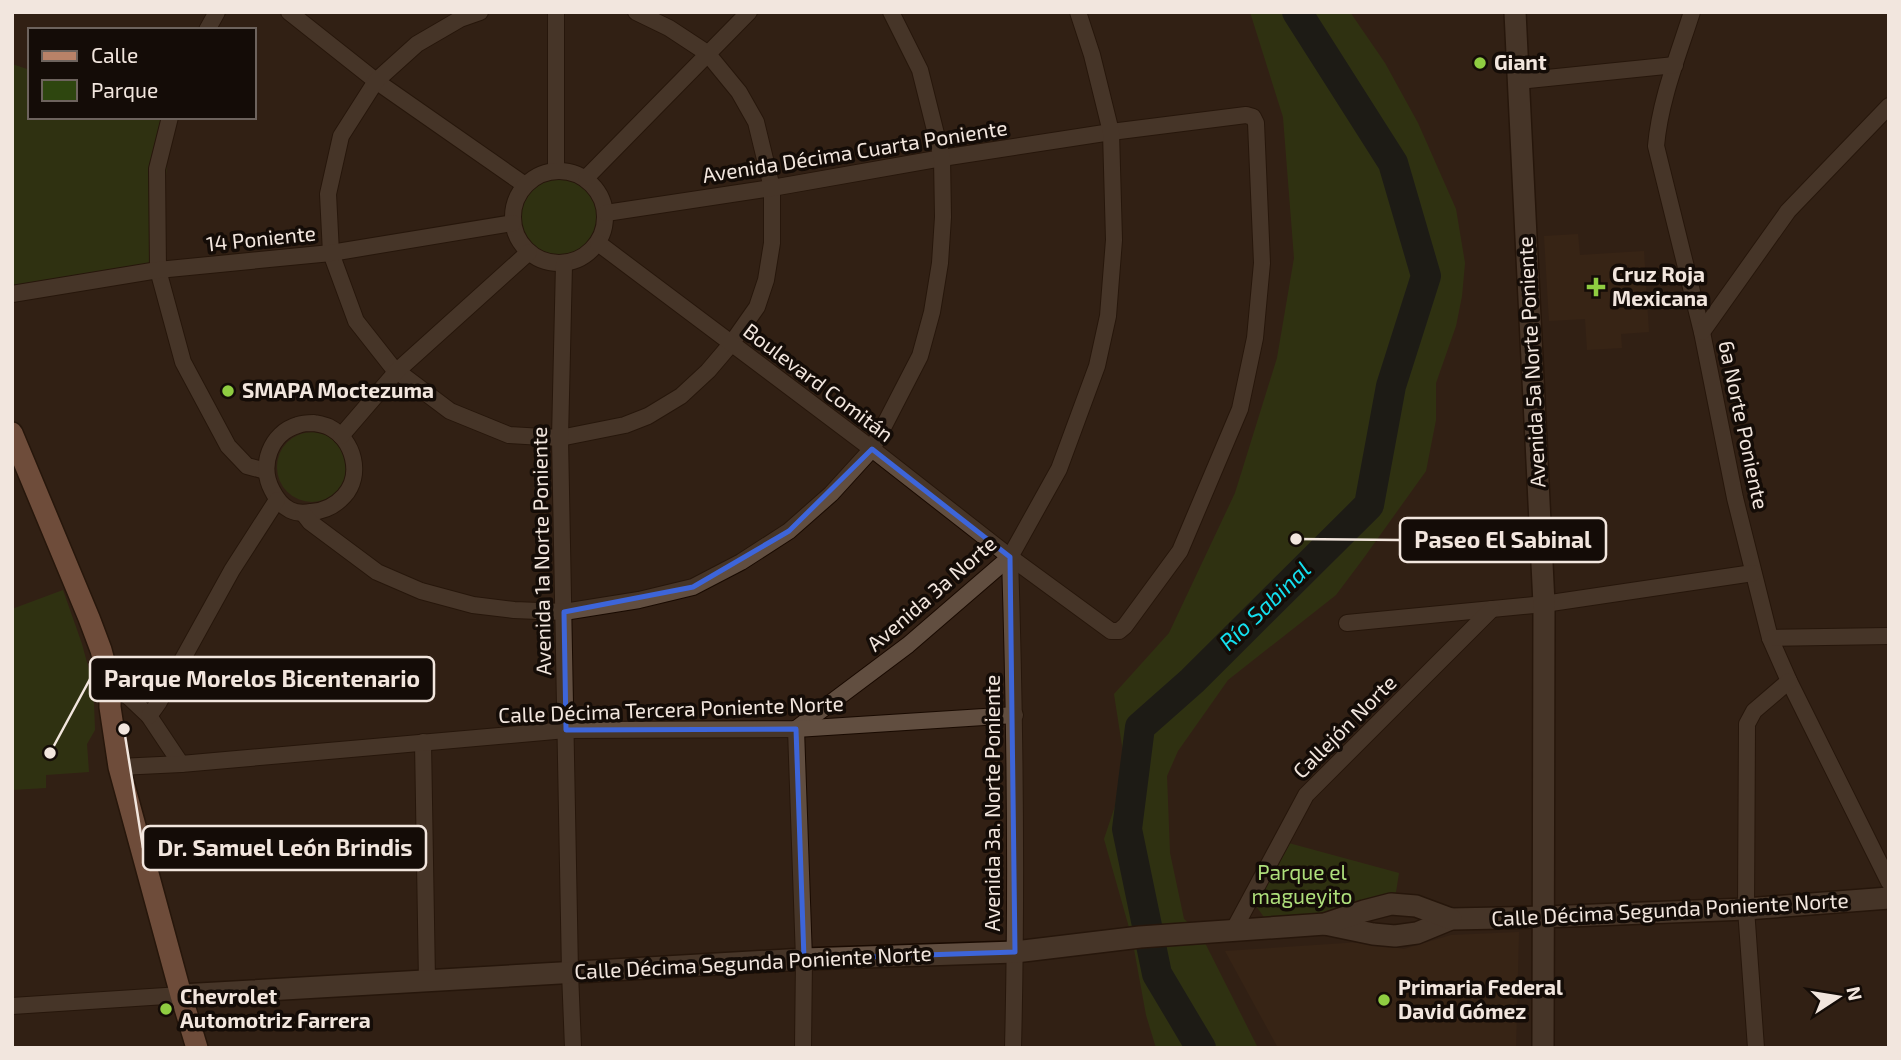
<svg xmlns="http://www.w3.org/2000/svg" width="1901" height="1060" font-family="'Exo 2',sans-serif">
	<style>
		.built { fill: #3f2818 }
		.green { fill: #2e460f }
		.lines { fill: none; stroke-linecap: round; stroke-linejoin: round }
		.river { stroke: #061618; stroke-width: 30 }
		.street-casing { stroke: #190a01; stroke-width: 18 }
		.secondary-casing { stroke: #190a01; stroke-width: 24 }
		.primary-casing { stroke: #190a01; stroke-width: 24 }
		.street { stroke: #614e40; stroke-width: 16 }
		.secondary { stroke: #614e40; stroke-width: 21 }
		.primary { stroke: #b98268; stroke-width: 21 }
		.marked { fill: none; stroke: #3d65d9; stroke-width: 5; stroke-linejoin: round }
		.poi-dot { fill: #8fcd41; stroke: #140c07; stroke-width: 2.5 }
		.labels { text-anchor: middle; stroke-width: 7; stroke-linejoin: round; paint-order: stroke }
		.poi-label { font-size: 21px; font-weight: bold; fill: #f2e6de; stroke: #140c07; text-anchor: start }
		.street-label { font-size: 21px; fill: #f2e6de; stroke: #140c07 }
		.park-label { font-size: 21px; fill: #aedf7b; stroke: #140c07 }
		.water-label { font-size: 23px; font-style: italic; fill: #14dfef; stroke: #140c07 }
		.leader { fill: none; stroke: #f2e6de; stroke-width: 2.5 }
		.callout-dot { fill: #f2e6de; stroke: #140c07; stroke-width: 2.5 }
		.callout { fill: #140c07; stroke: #f2e6de; stroke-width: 2.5 }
		.callout-label { font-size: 23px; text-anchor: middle; font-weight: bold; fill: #f2e6de }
	</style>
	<rect width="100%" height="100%" fill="#322014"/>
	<!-- built -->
	<g class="built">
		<path d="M1578,234L1580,255L1644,251L1649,332L1621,334L1622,348L1587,350L1585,319L1549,321L1544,236Z"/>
		<path d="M1519,932L1516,1048H1278L1225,951L1361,942L1404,949L1451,935Z"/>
	</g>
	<!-- green -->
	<g class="green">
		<path d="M1250,12H1350L1385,63L1418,123L1456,209L1465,263L1462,296L1456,326L1436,383V420L1426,471L1363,559L1336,595L1228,680L1178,751L1167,776L1170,853L1184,919L1200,933L1258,1048H1156L1146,1015L1132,938L1104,839L1115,806L1123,752L1114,694L1169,633L1235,493L1277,358L1294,258L1283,117Z"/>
		<path d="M12,64L30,70V117H171L158,270L12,294Z"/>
		<circle cx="559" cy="216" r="39"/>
		<circle cx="312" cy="467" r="35"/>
		<path d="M63,590L82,644L90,674L94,704L95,730L87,744L89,772L46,775V788L12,790V609Z"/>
		<path d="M1285,842L1399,873L1395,898L1327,919L1266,920L1254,903Z"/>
	</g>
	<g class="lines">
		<!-- river -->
		<path class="river" d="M1201,1048L1157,974L1127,829L1140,727L1192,681L1369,505L1391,386L1426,276L1393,163L1297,12"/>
		<!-- street casing -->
		<g class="street-casing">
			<g id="street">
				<path d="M289,12L376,81L525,185"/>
				<path d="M480,12L460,19L417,44L376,81L341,136L328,194L331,253L356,321L393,368L450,411L509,435L560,438L625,425L648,416L681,396L708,371L731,344L757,307L766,280L772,243V188L756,122L739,92L707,53L669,28L636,12"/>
				<path d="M556,12V170"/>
				<path d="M1692,12C1678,56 1660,100 1656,146L1702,332L1735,498L1770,638L1789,681L1889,882"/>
				<path d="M207,30L217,12"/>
				<path d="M1518,81L1675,65"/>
				<path d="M170,117L157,169L158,270L183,362L228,446L247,466L266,471"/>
				<circle cx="559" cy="217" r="46"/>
				<path d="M586,178L749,12"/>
				<path d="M598,243L872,449L1010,557L1111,631H1119L1125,626L1180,551L1240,409L1255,338L1262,263L1256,123L1253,117L1246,115L1111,132L942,158L772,188L606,213"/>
				<path d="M564,264L560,438L570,972L573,1048"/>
				<path d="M12,294L158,270L331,253L513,223"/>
				<path d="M1702,332L1788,211L1889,106"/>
				<path d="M314,423C319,424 325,425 329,427C354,440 363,475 344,496C335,506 325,511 311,512C305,513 296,513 290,510C282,506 276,498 272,490C259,466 270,433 298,425C303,423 309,423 314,423Z"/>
				<path d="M341,436L397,371L529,252"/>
				<path d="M303,513L310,522L377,572L421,591L473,605L514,610L564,612L639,600L693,587L741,562L789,531L831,494L872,449L920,356L932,312L940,263L943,217L942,158L920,70L891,12"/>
				<path d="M1010,557C1015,721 1017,884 1013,1048"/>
				<path d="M1347,623L1544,604L1753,573"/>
				<path d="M1770,638L1889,636"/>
				<path d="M110,684L130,698L149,716L181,764"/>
				<path d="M149,716L159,702L232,570L277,500"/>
				<path d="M796,729L908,645L1010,557L1059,469L1097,366L1108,316L1114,240L1111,132L1092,55L1078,12"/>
				<path d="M796,729L804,959L803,1048"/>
				<path d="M423,742L427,981"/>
				<path d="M119,767L181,764L566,730L796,729L1015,715"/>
				<path d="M1233,931L1306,795L1492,609"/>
				<path d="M12,1006L181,995"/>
				<path d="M1756,1048L1746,909L1747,724L1754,711L1789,681"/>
			</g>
		</g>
		<!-- secondary casing -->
		<g class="secondary-casing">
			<g id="secondary">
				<path d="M1515,12L1544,604L1543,1048"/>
				<path d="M1325,924L1373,934L1395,936L1417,933L1451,919L1544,917L1746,909L1889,898"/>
				<path d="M181,995L804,959L1015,952L1140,937L1325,924L1364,911L1391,904L1416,906L1451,919"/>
			</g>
		</g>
		<!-- primary casing -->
		<g class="primary-casing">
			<path id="primary" d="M12,433L89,618L101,650L110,684V707L119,767L181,995L197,1048"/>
		</g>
		<!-- street -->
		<use href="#street" class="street"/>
		<!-- secondary -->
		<use href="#secondary" class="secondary"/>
		<!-- primary -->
		<use href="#primary" class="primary"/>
	</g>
	<!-- marked area -->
	<path d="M0 0H1901V1060H0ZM872,449L1010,557L1015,952L804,959L796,729L566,730L564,612L693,587L789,531Z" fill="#322014" fill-opacity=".55" fill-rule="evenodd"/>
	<path class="marked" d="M872,449L1010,557L1015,952L804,959L796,729L566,730L564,612L693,587L789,531Z"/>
	<!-- markers -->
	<g class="poi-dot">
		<circle cx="1480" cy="63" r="7"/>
		<path d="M1592.5 276.5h7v7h7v7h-7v7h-7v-7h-7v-7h7z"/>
		<circle cx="228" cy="391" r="7"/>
		<circle cx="1384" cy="1000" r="7"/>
		<circle cx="166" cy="1009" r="7"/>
	</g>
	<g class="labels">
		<!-- poi labels -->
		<g class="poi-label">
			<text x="1494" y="70">Giant</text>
			<text x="1612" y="282">Cruz Roja<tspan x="1612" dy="24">Mexicana</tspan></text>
			<text x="242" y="398">SMAPA Moctezuma</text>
			<text x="1398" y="995">Primaria Federal<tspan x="1398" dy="24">David Gómez</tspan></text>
			<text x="180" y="1004">Chevrolet<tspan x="180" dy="24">Automotriz Farrera</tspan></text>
		</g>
		<!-- street labels -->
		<g class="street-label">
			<text transform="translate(855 152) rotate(-9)" y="7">Avenida Décima Cuarta Poniente</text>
			<text transform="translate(261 239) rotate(-6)" y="7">14 Poniente</text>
			<text transform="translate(1532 362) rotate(-93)" y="7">Avenida 5a Norte Poniente</text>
			<text transform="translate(818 383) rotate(37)" y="7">Boulevard Comitán</text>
			<text transform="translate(1743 425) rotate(78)" y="7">6a Norte Poniente</text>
			<text transform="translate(542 551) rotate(-91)" y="7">Avenida 1a Norte Poniente</text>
			<text transform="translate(932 594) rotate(-41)" y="7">Avenida 3a Norte</text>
			<text transform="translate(671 710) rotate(-2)" y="7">Calle Décima Tercera Poniente Norte</text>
			<text transform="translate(1345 727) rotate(-45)" y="7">Callejón Norte</text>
			<text transform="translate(993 803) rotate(-90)" y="7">Avenida 3a. Norte Poniente</text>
			<text transform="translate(1670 910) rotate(-3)" y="7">Calle Décima Segunda Poniente Norte</text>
			<text transform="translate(753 963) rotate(-3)" y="7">Calle Décima Segunda Poniente Norte</text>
		</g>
		<!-- park labels -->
		<g class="park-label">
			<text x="1302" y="880">Parque el<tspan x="1302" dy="24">magueyito</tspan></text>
		</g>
		<!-- water labels -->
		<g class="water-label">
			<text transform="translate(1265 606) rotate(-44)" y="8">Río Sabinal</text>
		</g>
	</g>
	<!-- callouts -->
	<path class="leader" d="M1296 539L1400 540M50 753L90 679M124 729L143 848"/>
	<g class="callout-dot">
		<circle cx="1296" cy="539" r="7"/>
		<circle cx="50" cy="753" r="7"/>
		<circle cx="124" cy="729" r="7"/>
	</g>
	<g class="callout">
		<rect x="1400" y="518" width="206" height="44" rx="7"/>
		<rect x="90" y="657" width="344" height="44" rx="7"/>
		<rect x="143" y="826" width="283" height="44" rx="7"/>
	</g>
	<g class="callout-label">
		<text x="1503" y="548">Paseo El Sabinal</text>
		<text x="262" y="687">Parque Morelos Bicentenario</text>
		<text x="285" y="856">Dr. Samuel León Brindis</text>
	</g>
	<!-- border -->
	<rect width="1901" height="1060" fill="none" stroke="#f2e6de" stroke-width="28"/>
	<!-- legend -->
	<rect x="28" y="28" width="228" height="91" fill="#140c07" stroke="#6d635d" stroke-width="2"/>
	<rect x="42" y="51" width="35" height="10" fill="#b98268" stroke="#6d635d" stroke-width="2"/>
	<text x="91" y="63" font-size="21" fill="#f2e6de">Calle</text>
	<rect x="42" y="80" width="35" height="21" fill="#2e460f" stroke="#6d635d" stroke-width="2"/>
	<text x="91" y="98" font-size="21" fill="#f2e6de">Parque</text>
	<!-- north arrow -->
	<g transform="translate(1838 997) rotate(78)" stroke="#140c07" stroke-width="5" paint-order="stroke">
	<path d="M0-5L12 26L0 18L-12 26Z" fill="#f2e6de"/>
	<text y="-10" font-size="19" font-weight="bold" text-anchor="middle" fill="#f2e6de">N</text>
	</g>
</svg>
